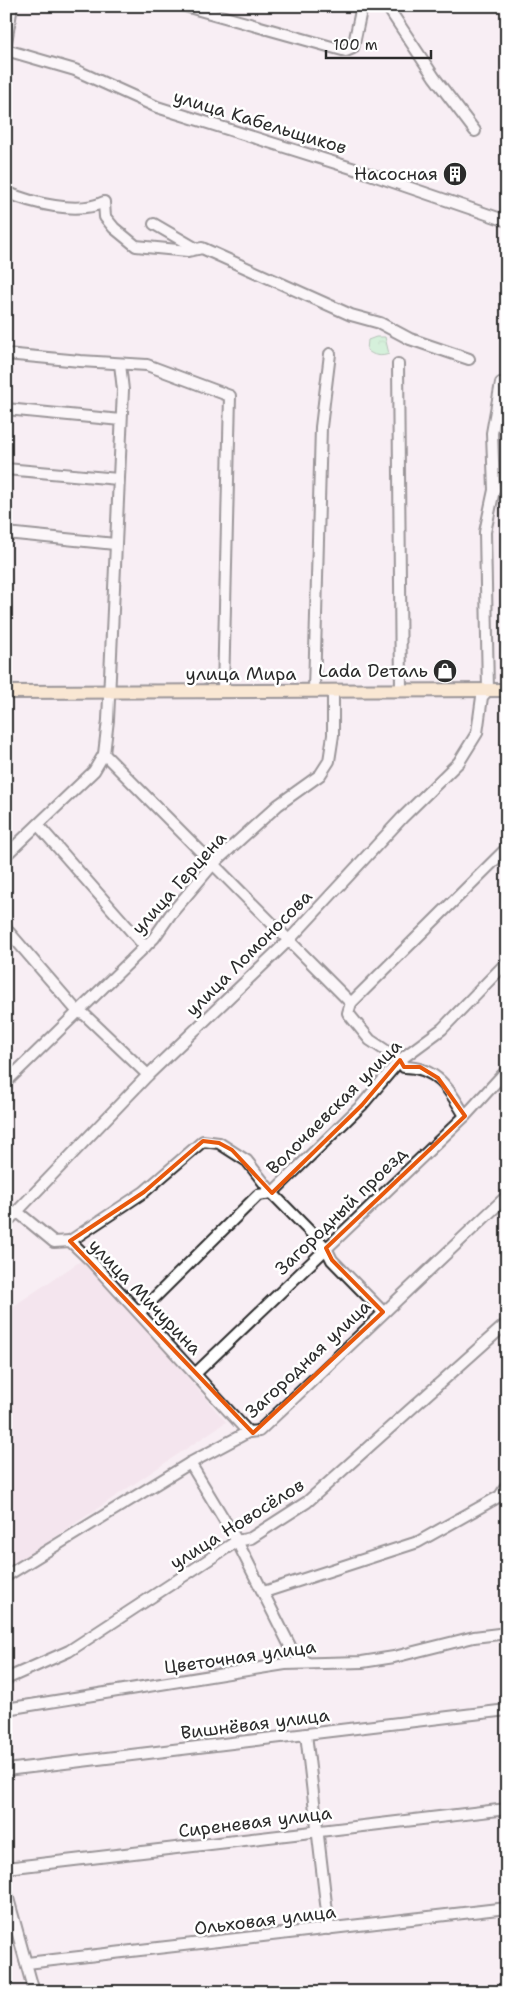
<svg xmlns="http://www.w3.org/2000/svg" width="513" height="1998" font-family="'Shantell Sans',sans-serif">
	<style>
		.built { fill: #f0dae6 }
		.forest { fill: url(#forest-crowns); stroke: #6b8e74 }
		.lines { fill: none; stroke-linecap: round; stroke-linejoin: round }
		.minor-casing { stroke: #2b2b2b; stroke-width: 14 }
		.major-casing { stroke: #2b2b2b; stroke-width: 16 }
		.minor { stroke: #fff; stroke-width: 10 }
		.major { stroke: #fbddab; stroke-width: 12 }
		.marked { fill: none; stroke: #e8590c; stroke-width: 4; stroke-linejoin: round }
		.labels { text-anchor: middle; stroke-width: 5; stroke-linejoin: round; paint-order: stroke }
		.street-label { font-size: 18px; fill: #2b2b2b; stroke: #fff }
		.poi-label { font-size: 18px; fill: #2b2b2b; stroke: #fff; text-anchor: end }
	</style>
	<defs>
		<pattern id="forest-crowns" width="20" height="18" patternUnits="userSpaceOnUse" patternTransform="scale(1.25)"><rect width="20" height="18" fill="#abf1bc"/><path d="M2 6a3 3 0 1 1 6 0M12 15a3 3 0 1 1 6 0" fill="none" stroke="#93cfa2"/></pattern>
	</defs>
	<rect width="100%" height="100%" fill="#f8eef4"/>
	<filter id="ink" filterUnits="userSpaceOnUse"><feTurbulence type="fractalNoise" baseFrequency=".02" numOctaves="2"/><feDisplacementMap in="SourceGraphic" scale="10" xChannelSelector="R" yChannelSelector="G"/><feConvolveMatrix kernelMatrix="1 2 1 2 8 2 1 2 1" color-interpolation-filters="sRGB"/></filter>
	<g filter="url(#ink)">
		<!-- built -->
		<path class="built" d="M85,1258L226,1422L6,1570V1311Z"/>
		<!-- forest -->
		<path class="forest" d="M376,337H385L389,354C381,357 373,356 367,350L368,340Z"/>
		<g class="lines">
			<!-- minor casing -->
			<g class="minor-casing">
				<g id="minor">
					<path d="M185,6L346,51L353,48L362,6"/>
					<path d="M387,6L434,77L475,131"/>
					<path d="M6,43L12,6"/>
					<path d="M6,50L75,70L157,107L358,170L507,221"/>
					<path d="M6,192C31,203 78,215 104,202L105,217L114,228L136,246L188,251L197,249"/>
					<path d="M154,224L197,249L202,248L351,315L380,323L410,339L469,359"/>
					<path d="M6,354L80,361L147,365L230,396L223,691"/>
					<path d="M398,364L401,690"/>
					<path d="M6,409L121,420"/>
					<path d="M6,469L118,479"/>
					<path d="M6,533L115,544"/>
					<path d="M314,691L321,427L330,354"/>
					<path d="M104,754L351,1003L348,1013L370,1040L400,1060L404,1067C437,1067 450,1090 465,1116"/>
					<path d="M38,825L145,947"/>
					<path d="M6,855L94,771L104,754L108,720L123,390L120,364"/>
					<path d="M8,931L78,1012L85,1015L148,1075"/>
					<path d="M351,1003L507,848"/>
					<path d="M6,1082L154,938L170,915L214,863L278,805L320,775L329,761L333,735V691"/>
					<path d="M6,1207L14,1214H20L54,1242L70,1241L92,1262L248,1432"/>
					<path d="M6,1223L148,1075L290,939L402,818L459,762L477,733L482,697L488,690L485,532L494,490L492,433L501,383"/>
					<path d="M70,1241L144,1192L203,1141L219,1143L247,1161L272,1193L326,1248L332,1260L383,1312"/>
					<path d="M140,1312L258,1195L272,1193L362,1105L400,1060L442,1029L507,962"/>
					<path d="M196,1373L465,1116L507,1070"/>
					<path d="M190,1463L237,1541L293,1652L306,1662"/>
					<path d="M6,1576L190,1463L248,1432L259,1431L507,1196"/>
					<path d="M264,1592L418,1542L500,1496L507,1485"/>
					<path d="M6,1679L69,1651L237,1541L251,1538L307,1502L507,1323"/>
					<path d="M6,1709L285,1664L362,1662L394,1657L474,1637L507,1633"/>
					<path d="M306,1734L329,1929"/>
					<path d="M6,1770L507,1710"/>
					<path d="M6,1868L507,1809"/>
					<path d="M6,1891L34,1992"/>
					<path d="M27,1963L507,1908"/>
				</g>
			</g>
			<!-- major casing -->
			<g class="major-casing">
				<path id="major" d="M6,692L507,690"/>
			</g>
			<!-- minor -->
			<use href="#minor" class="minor"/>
			<!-- major -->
			<use href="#major" class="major"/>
		</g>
	</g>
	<!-- marked area -->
	<path d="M0 0H513V1998H0ZM400,1060L404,1067H420L438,1078L465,1116L326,1248L332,1260L383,1312L253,1433L70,1241L144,1192L203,1141L219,1143L232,1150L272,1193L362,1105Z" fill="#f8eef4" fill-opacity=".55" fill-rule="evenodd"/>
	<path class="marked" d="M400,1060L404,1067H420L438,1078L465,1116L326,1248L332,1260L383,1312L253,1433L70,1241L144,1192L203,1141L219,1143L232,1150L272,1193L362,1105Z"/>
	<!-- icons -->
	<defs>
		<g id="building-disc" transform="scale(1.25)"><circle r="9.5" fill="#2b2b2b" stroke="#fff"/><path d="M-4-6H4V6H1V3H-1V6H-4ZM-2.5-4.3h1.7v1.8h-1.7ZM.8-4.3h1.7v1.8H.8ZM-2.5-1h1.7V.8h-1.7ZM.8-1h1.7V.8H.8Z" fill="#fff"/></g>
		<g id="shop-disc" transform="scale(1.25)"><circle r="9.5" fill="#2b2b2b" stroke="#fff"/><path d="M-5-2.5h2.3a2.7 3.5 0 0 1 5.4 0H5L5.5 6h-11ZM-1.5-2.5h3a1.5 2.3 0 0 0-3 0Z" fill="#fff"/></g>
	</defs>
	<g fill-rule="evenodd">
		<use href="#building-disc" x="455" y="174"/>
		<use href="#shop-disc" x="445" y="671"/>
	</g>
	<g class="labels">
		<!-- street labels -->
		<g class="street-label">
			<text transform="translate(260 122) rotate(17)" y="6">улица Кабельщиков</text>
			<text x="241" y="680">улица Мира</text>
			<text transform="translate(179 883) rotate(-48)" y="6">улица Герцена</text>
			<text transform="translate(249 953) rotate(-45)" y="6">улица Ломоносова</text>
			<text transform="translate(334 1107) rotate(-45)" y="6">Волочаевская улица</text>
			<text transform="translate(341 1211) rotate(-44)" y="6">Загородный проезд</text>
			<text transform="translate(145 1297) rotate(46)" y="6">улица Мичурина</text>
			<text transform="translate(308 1359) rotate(-43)" y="6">Загородная улица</text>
			<text transform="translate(237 1524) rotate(-32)" y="6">улица Новосёлов</text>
			<text transform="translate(240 1657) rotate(-8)" y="6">Цветочная улица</text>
			<text transform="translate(255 1724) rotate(-7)" y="6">Вишнёвая улица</text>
			<text transform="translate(255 1822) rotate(-7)" y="6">Сиреневая улица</text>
			<text transform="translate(265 1920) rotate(-7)" y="6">Ольховая улица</text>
		</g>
		<!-- poi labels -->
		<g class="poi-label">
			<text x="438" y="180">Насосная</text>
			<text x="428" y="677">Lada Dеталь</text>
		</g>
	</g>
	<!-- margin -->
	<rect width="513" height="1998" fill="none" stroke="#fff" stroke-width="25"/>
	<rect x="12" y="12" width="488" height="1973" fill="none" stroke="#2b2b2b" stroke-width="2" filter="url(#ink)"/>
	<!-- scale -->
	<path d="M326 50v8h105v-8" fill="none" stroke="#2b2b2b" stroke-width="2.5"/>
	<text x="333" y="50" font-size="15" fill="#2b2b2b" stroke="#ffffff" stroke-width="4" paint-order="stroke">100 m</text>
</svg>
